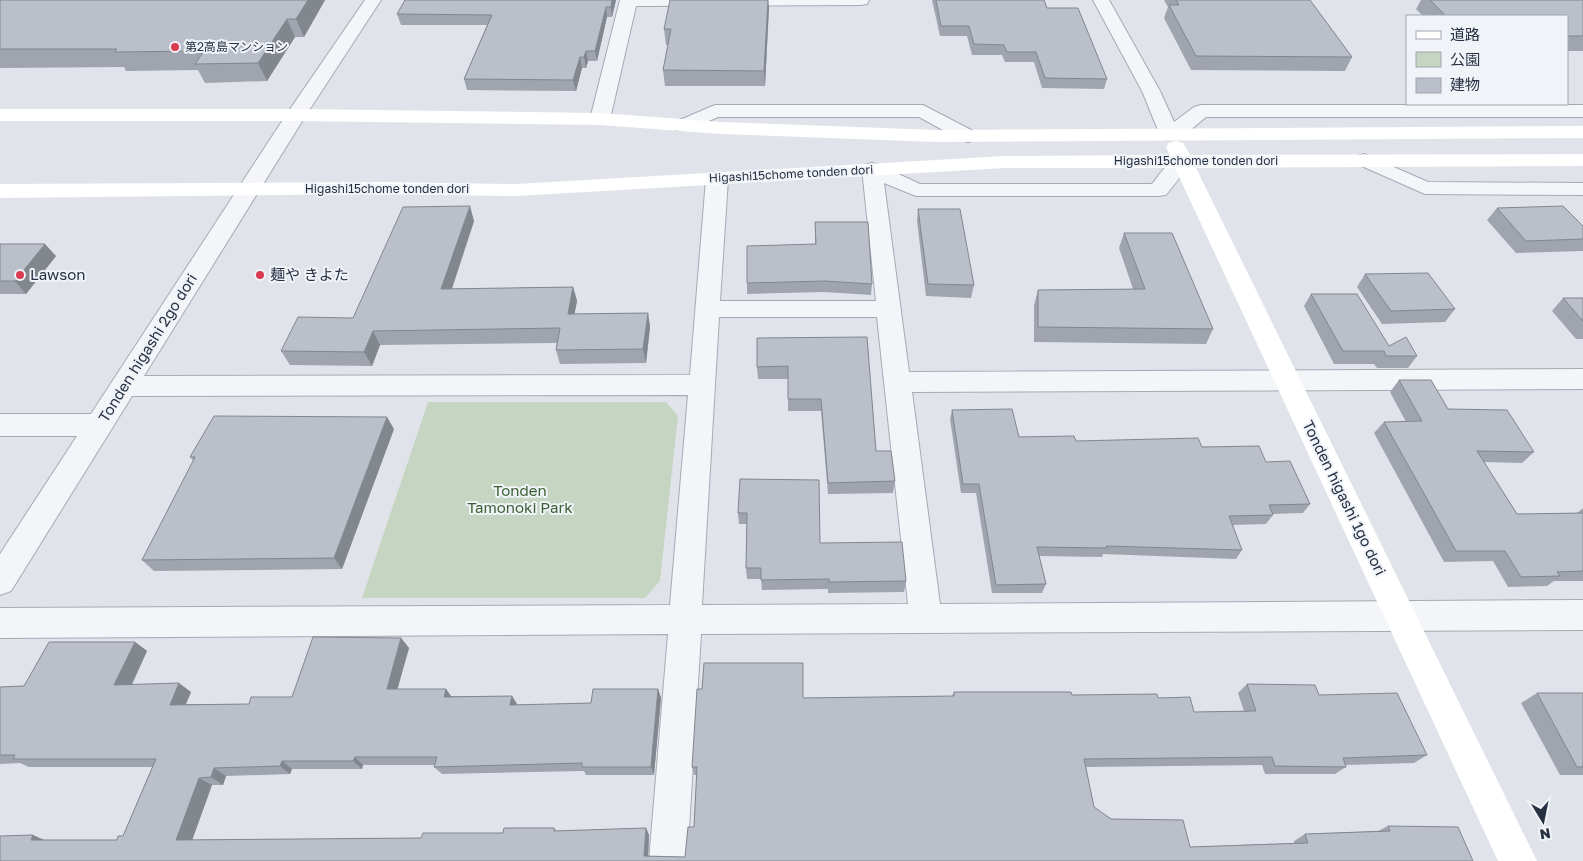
<svg xmlns="http://www.w3.org/2000/svg" width="1583" height="861" font-family="'Golos Text','Noto Sans JP',sans-serif">
	<style>
		.green { fill: #c5d5c1 }
		.lines { fill: none; stroke-linecap: round; stroke-linejoin: round }
		.street-casing { stroke: #a5aab5; stroke-width: 2 }
		.street { fill: #f3f5f8; fill-rule: evenodd }
		.secondary { fill: #fff; fill-rule: evenodd }
		.wall { fill: #a0a4ae }
		.shaded-wall { fill: #82868d }
		.building { fill: #babfca; stroke: #82868d }
		.poi-dot { fill: #d83c4e; stroke: #f0f3f7; stroke-width: 2 }
		.labels { text-anchor: middle; stroke-width: 4; stroke-linejoin: round; paint-order: stroke }
		.far-poi-label { font-size: 12px; fill: #273043; stroke: #f0f3f7; text-anchor: start }
		.far-street-label { font-size: 12px; fill: #273043; stroke: #f0f3f7 }
		.poi-label { font-size: 15px; fill: #273043; stroke: #f0f3f7; text-anchor: start }
		.street-label { font-size: 15px; fill: #273043; stroke: #f0f3f7 }
		.park-label { font-size: 15px; fill: #3a6034; stroke: #f0f3f7 }
	</style>
	<rect width="100%" height="100%" fill="#e0e4ea"/>
	<!-- green -->
	<path class="green" d="M428,402H666L678,416L660,581L645,598H362Z"/>
	<g class="lines">
		<!-- street casing -->
		<g class="street-casing">
			<g id="street">
				<path d="M365,0H381L306,115L144,376L690,375L706,179L710,175L717,173L724,175L728,179L720,301H876L862,169L865,165L872,163L879,165L920,184H1152C1163,171 1172,152 1190,157L1193,161L1166,195L1158,196H916L884,183L909,372L1583,369V389L912,392L940,604L1583,600V630L701,634L687,861H649L668,634L0,638V608L670,605L688,395L132,396L11,591L0,595V554L77,436H0V414H91L286,115ZM719,317H877L908,604L702,605Z"/>
				<path d="M620,0H869L867,4L861,5L636,6L610,119L607,123H593L590,119Z"/>
				<path d="M1093,0H1109L1160,91L1174,122L1194,107L1201,105H1583V117H1206C1193,127 1180,143 1163,139L1160,135L1142,91Z"/>
				<path d="M715,105H923L975,132L978,136L975,140L968,142L961,140L919,117H718L689,130H675L672,126L675,122Z"/>
				<path d="M1364,154L1428,182L1583,183V195L1425,194L1357,164L1354,160L1357,156Z"/>
			</g>
		</g>
		<!-- street -->
		<use href="#street" class="street"/>
		<!-- secondary -->
		<g class="secondary">
			<path d="M0,109H296L600,113L721,122L937,130L1583,126V138L937,142L721,134L600,125L296,121H0Z"/>
			<path d="M1176,141L1183,143L1190,155L1583,154V166L1196,168L1537,861H1498L1175,168H1005L516,196L377,194L0,198V184L377,182L516,184L1005,156L1170,155L1166,147L1169,143Z"/>
		</g>
	</g>
	<!-- wall -->
	<g class="wall">
		<path d="M0,0H325L304,37H295L267,81L205,83L198,70L126,71L124,67L0,68Z"/>
		<path d="M405,0H616L612,17H607L597,61H588L586,68H582L576,91L467,90L464,79L487,25H401L397,14Z"/>
		<path d="M932,0H1044L1047,8L1107,79L1104,89L1042,88L1034,62H1005L1002,55H972L967,36H940Z"/>
		<path d="M1164,0H1310L1352,57L1345,71L1191,70L1164,18L1168,7Z"/>
		<path d="M1421,0H1583V51H1567V16H1423L1416,9Z"/>
		<path d="M769,7L765,86H665L663,70L668,45H666L664,29Z"/>
		<path d="M1497,208L1583,226V251L1516,253L1487,220Z"/>
		<path d="M918,209L974,285L971,298L926,296L917,221Z"/>
		<path d="M474,221L452,289L573,287L577,301L574,314L648,313L650,327L646,363L560,364L556,350L557,343L380,345L372,366L290,365L281,351L353,318Z"/>
		<path d="M815,222L872,284L871,295L824,292L747,294V283L815,244Z"/>
		<path d="M1124,233L1213,329L1206,344L1034,342V305L1038,290L1133,289L1119,248Z"/>
		<path d="M0,244L56,256L26,294H0Z"/>
		<path d="M1365,274L1455,309L1445,322L1382,324L1357,287Z"/>
		<path d="M1311,294L1389,346L1417,356L1408,368H1377L1374,364H1334L1304,306Z"/>
		<path d="M1563,298H1583V339H1576L1552,311Z"/>
		<path d="M867,337L876,451L895,481L893,493L828,494L821,411H788V379H758L757,367Z"/>
		<path d="M1399,380L1448,409L1534,452L1522,463L1484,462L1517,514L1577,513L1583,508V581H1554L1547,586L1508,587L1493,561L1444,562L1374,433L1384,422H1406L1390,392Z"/>
		<path d="M952,410L1019,437L1076,441L1202,447L1266,462L1310,504L1303,513L1272,514L1273,515L1266,524L1233,525L1242,550L1236,559L1103,554L1102,557L1039,556L1046,584L1042,593H992L976,493H961L950,419Z"/>
		<path d="M394,429L342,569L154,571L142,560L194,461L190,457Z"/>
		<path d="M740,479L820,543L906,581L904,592L828,593V589L762,590L761,579H747L746,568L747,524H739L738,513Z"/>
		<path d="M401,638L409,648L397,689H446L451,696H512L517,705L591,703L658,689L661,698L654,775H586L584,771L442,774L434,767L435,765H363L362,769H292L290,774L226,776L223,785H212L192,840L421,838L503,833L554,828L557,831L646,828L649,835L648,856L685,857L694,827L697,775H694L692,767L803,698L952,696L954,692L1158,698L1194,712L1244,711L1238,693L1247,684L1319,695L1427,755L1414,763L1346,765V767L1335,774H1265L1262,765L1086,767L1094,807L1111,819L1190,847L1294,843V841L1305,834L1378,831L1388,826L1473,861H0L45,840H117L123,836L152,767H29L20,763L0,764V687L24,686L135,642L147,651L132,685L191,692L186,704H249L292,697Z"/>
		<path d="M1537,693H1583V775H1560L1521,703Z"/>
	</g>
	<!-- shaded-wall -->
	<g class="shaded-wall">
		<path d="M308,0H325L304,37L296,19Z"/>
		<path d="M612,0H616L612,17L611,7Z"/>
		<path d="M768,0L769,7L765,86L764,71Z"/>
		<path d="M606,7L607,17L597,61L595,51Z"/>
		<path d="M287,19L295,37L267,81L258,63Z"/>
		<path d="M586,51L588,61L586,68L584,57Z"/>
		<path d="M580,57L582,68L576,91L573,80Z"/>
		<path d="M470,206L474,221L447,303L441,289Z"/>
		<path d="M45,244L56,256L26,294L15,281Z"/>
		<path d="M573,287L577,301L572,328L568,314Z"/>
		<path d="M648,313L650,327L646,363L643,349Z"/>
		<path d="M373,331L380,345L372,366L364,352Z"/>
		<path d="M387,417L394,429L342,569L334,558Z"/>
		<path d="M401,638L409,648L395,698L387,689Z"/>
		<path d="M135,642L147,651L127,694L114,685Z"/>
		<path d="M179,683L191,692L182,713L170,705Z"/>
		<path d="M446,689L452,698L444,697Z"/>
		<path d="M658,689L661,698L654,775L651,767Z"/>
		<path d="M512,696L517,704L516,714L510,705Z"/>
		<path d="M355,757L363,765L362,769L353,761Z"/>
		<path d="M282,761L292,769L290,774L280,766Z"/>
		<path d="M214,768L226,776L223,785L211,777Z"/>
		<path d="M199,778L212,785L190,846L176,840Z"/>
		<path d="M646,828L649,835L648,861L644,856Z"/>
		<path d="M33,835L49,842L31,840Z"/>
	</g>
	<!-- building -->
	<g class="building">
		<path d="M0,0H308L296,19H287L258,63L195,64L204,51L114,52L117,49H0Z"/>
		<path d="M405,0H612L611,7H606L595,51H586L584,57H580L573,80L464,79L492,15L397,14Z"/>
		<path d="M670,0H768L764,71L663,70L671,29H664Z"/>
		<path d="M936,0H1044L1047,8H1078L1107,79L1045,78L1036,52H1007L1004,45L974,44L969,26H941Z"/>
		<path d="M1176,0H1310L1352,57L1196,56L1169,5H1179Z"/>
		<path d="M1430,0H1583V36H1567V16H1446Z"/>
		<path d="M470,206L441,289L573,287L568,314L648,313L643,349L556,350L560,328L373,331L364,352L281,351L298,317L353,318L403,207Z"/>
		<path d="M1563,206L1583,226V239L1526,241L1497,208Z"/>
		<path d="M918,209H960L974,285L928,284Z"/>
		<path d="M815,222H868L872,284L825,281L747,283V246L816,244Z"/>
		<path d="M1124,233H1172L1213,329L1038,327V290L1145,289Z"/>
		<path d="M0,244H45L15,281H0Z"/>
		<path d="M1428,273L1455,309L1391,311L1365,274Z"/>
		<path d="M1311,294H1357L1389,346L1406,337L1417,356H1386L1384,351H1343Z"/>
		<path d="M1563,298H1583V321Z"/>
		<path d="M867,337L876,451H891L895,481L828,483L821,399H788V366L757,367V338Z"/>
		<path d="M1399,380H1431L1448,409L1507,410L1534,452L1477,451L1517,514L1583,513V571L1557,572L1560,576L1521,577L1505,551H1456L1384,422L1422,421Z"/>
		<path d="M1012,409L1019,437L1074,436L1076,441L1198,438L1202,447L1259,446L1266,462L1290,461L1310,504L1269,505L1273,515L1229,516L1242,550L1106,546L1107,548L1037,547L1046,584L996,585L979,484H963L952,410Z"/>
		<path d="M214,416L387,417L334,558L142,560L195,457H190Z"/>
		<path d="M740,479L819,480L820,543L902,542L906,581L829,582V579L761,580V568H746L747,513H738Z"/>
		<path d="M313,637L401,638L387,689H446L444,697L512,696L510,705L591,703L593,689H658L651,767H582V763L434,767L437,757H355L353,761H282L280,766L214,768L211,777L199,778L176,840L421,838L423,833H503L504,828H554V831L646,828L644,856L685,857L688,827H694L697,767H692L697,689H702L704,663H803V698L954,696V692H1071L1072,695L1157,694L1158,698L1190,697L1194,712L1256,711L1247,684L1315,685L1319,695L1397,693L1427,755L1343,758L1346,767L1275,766L1272,757L1084,759L1094,807L1111,819L1183,820L1190,847L1308,843L1305,834L1390,831L1388,826L1458,827L1473,861H0V836L33,835L31,840H117L118,836H123L156,759H13L15,755H0V687L24,686L49,642H135L114,685L179,683L170,705L249,704L251,697H292Z"/>
		<path d="M1537,693H1583V767H1577Z"/>
	</g>
	<!-- markers -->
	<g class="poi-dot">
		<circle cx="175" cy="47" r="5"/>
		<circle cx="20" cy="275" r="5"/>
		<circle cx="260" cy="275" r="5"/>
	</g>
	<g class="labels">
		<!-- far-poi labels -->
		<g class="far-poi-label">
			<text x="185" y="51">第2高島マンション</text>
		</g>
		<!-- far-street labels -->
		<g class="far-street-label">
			<text x="1196" y="165">Higashi15chome tonden dori</text>
			<text transform="translate(791 174) rotate(-3)" y="4">Higashi15chome tonden dori</text>
			<text x="387" y="193">Higashi15chome tonden dori</text>
		</g>
		<!-- poi labels -->
		<g class="poi-label">
			<text x="30" y="280">Lawson</text>
			<text x="270" y="280">麺や きよた</text>
		</g>
		<!-- street labels -->
		<g class="street-label">
			<text transform="translate(148 348) rotate(-58)" y="5">Tonden higashi 2go dori</text>
			<text transform="translate(1344 498) rotate(64)" y="5">Tonden higashi 1go dori</text>
		</g>
		<!-- park labels -->
		<g class="park-label">
			<text x="520" y="496">Tonden<tspan x="520" dy="17">Tamonoki Park</tspan></text>
		</g>
	</g>
	<!-- legend -->
	<rect x="1406" y="15" width="162" height="90" fill="#f0f3f7" stroke="#a0a5af"/>
	<rect x="1416" y="31" width="25" height="8" fill="#ffffff" stroke="#a0a5af"/>
	<text x="1450" y="40" font-size="15" fill="#273043">道路</text>
	<rect x="1416" y="52" width="25" height="15" fill="#c5d5c1" stroke="#a0a5af"/>
	<text x="1450" y="65" font-size="15" fill="#273043">公園</text>
	<rect x="1416" y="78" width="25" height="15" fill="#babfca" stroke="#a0a5af"/>
	<text x="1450" y="90" font-size="15" fill="#273043">建物</text>
	<!-- north arrow -->
	<g transform="translate(1543 821) rotate(170)" stroke="#f0f3f7" stroke-width="4" paint-order="stroke">
	<path d="M0-4L9 19L0 12L-9 19Z" fill="#273043"/>
	<text y="-8" font-size="14" font-weight="bold" text-anchor="middle" fill="#273043">N</text>
	</g>
</svg>
